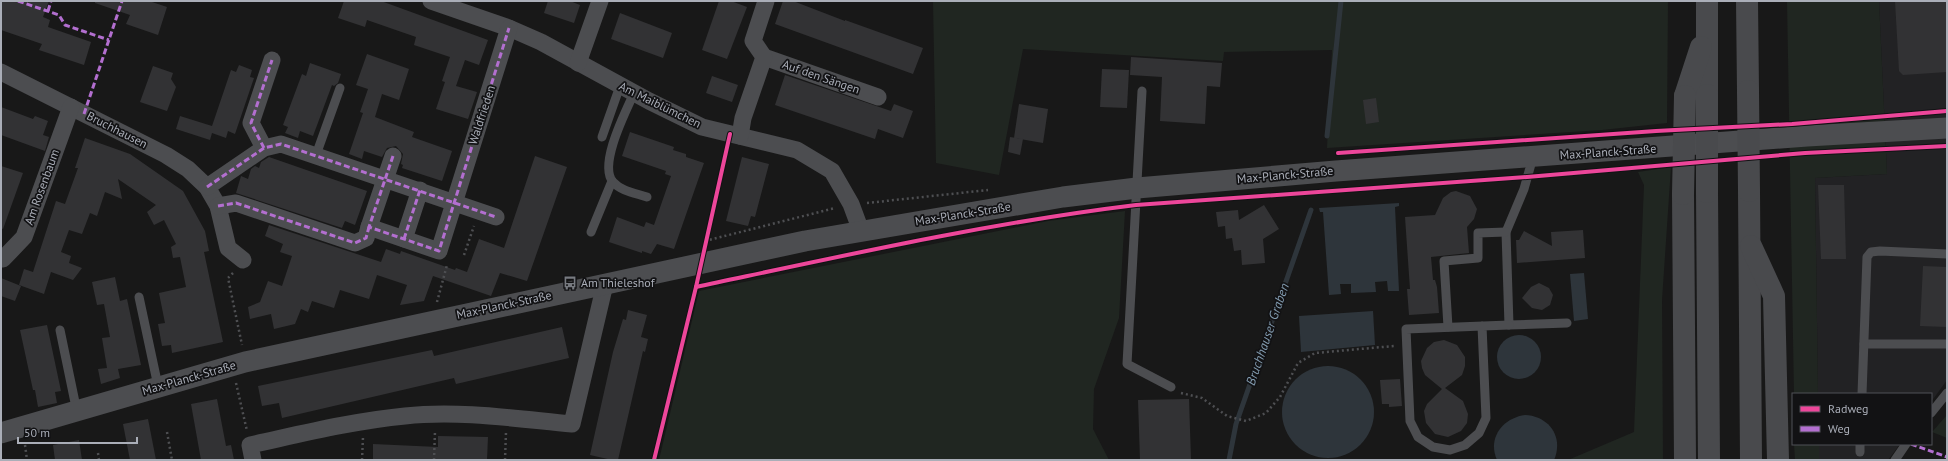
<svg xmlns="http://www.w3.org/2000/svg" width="1948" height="461" font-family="'PT Sans',sans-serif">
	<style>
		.built { fill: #222224 }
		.green { fill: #202621 }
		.water { fill: #2e353b }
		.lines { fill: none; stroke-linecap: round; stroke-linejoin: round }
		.stream { stroke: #2e353b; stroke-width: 5 }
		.building { fill: #323234 }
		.path { stroke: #4e4f52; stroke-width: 2.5; stroke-dasharray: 2 3; stroke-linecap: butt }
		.service { stroke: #4c4d50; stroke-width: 9 }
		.minor { stroke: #4c4d50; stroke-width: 17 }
		.tertiary { stroke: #4c4d50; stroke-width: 21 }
		.motorway { stroke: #494a4d; stroke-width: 22 }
		.motorway-bridge { stroke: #494a4d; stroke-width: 22 }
		.quiet { stroke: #b36fd0; stroke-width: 3; stroke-dasharray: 6 3; stroke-linecap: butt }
		.cycleway-casing { stroke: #121214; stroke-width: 6 }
		.cycleway { stroke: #ed469a; stroke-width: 4 }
		.labels { text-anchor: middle; stroke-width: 3.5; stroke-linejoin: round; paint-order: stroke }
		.street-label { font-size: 12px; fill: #aaaeb8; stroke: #121214 }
		.poi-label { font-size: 12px; fill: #aaaeb8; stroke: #121214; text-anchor: start }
		.water-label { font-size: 13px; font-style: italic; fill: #839cb0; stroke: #121214 }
	</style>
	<rect width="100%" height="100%" fill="#181818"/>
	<!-- built -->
	<g class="built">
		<path d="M1879,1H1947V380L1931,402V394H1818L1815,178L1887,174Z"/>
		<path d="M1819,444H1900L1888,460H1819Z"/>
	</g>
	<!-- green -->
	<g class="green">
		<path d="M933,1H1668L1667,123L1602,130L1327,148L1332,50L1224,52L1223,61L1023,49L999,175L936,163Z"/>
		<path d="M1787,1H1879L1887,174L1815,178L1818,394H1794Z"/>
		<path d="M1671,167L1662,300L1663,460H1568L1634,432L1644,185L1638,172Z"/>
		<path d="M1125,211L1119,318L1094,389L1093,429L1109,460H659L699,291L1048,221Z"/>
		<path d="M1947,415V438L1932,432Z"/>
		<path d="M1794,444H1819V460H1795Z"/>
	</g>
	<!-- water -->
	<g class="water">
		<path d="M1399,203V206L1395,207L1399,291H1388L1387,281L1375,282L1376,292L1351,293V284H1340L1341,294L1329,295L1323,212H1320L1319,208Z"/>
		<path d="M1584,273L1588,319L1574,321L1570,274Z"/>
		<path d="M1373,311L1375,345L1301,352L1299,316Z"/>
		<circle cx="1519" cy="357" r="22"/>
		<circle cx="1328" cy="412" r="46"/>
		<path d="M1525,415C1549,416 1564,437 1554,460H1497C1487,438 1503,418 1525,415Z"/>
	</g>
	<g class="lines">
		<!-- stream -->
		<g class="stream">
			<path d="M1327,136L1341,1"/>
			<path d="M1229,460L1236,424L1311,210"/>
		</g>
	</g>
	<!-- building -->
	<g class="building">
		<path d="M1,1H49L43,17L50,20L48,27L91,42L84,65L39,50L42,44L1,30Z"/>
		<path d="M95,1H149L167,7L158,35L126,24L130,15L95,3Z"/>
		<path d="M344,1H381L488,40L479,65L465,60L456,86L477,92L468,119L436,109L445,82L442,81L450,57L414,45L416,37L367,20L365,27L338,18Z"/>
		<path d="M548,1H570L580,5L574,23L544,13Z"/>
		<path d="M719,1H731L747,7L727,59L702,50Z"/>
		<path d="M783,1H793L845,21V20L923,48L913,74L775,24Z"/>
		<path d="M1895,1H1947V72L1903,75L1899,71Z"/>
		<path d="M620,13L672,33L663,58L611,39Z"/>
		<path d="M367,54L409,69L399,100L382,94L375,117L414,132L412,137L452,151L442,181L402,168L403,165L401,164L403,154L396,146L387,148L382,157L364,151L362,159L349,154L363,113L360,112L368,89L356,85Z"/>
		<path d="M1131,57L1222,63L1220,87L1207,86L1205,124L1160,121L1162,77L1130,75Z"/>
		<path d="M310,63L341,74L338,83L334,86L332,85L313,136L300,131L298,138L285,133L288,127L283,125L302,74L306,76Z"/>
		<path d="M239,65L252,70L250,77L254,78L235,134L228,131L226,138L212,133L210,140L176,129L180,116L212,126L231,70L236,72Z"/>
		<path d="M153,66L173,73L171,79L176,87L167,111L140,102Z"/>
		<path d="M1102,69L1129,70L1127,108L1100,107Z"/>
		<path d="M785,75L891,111L894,104L913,111L903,138L878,129L875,139L775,105Z"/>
		<path d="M712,76L738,85L732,102L706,93Z"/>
		<path d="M1376,98L1379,122L1366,124L1363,100Z"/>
		<path d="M1019,104L1048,109L1043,143L1014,138Z"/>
		<path d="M1,107L33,119L35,116L48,121L43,135L49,137L45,151L1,135Z"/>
		<path d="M630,132L674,147L673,150L686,154V157L704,163L674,249L657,244L651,254L642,251V253L609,242L617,217L644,227L646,222L654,225L671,176L665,174L666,171L622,156Z"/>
		<path d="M1010,137L1023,139L1020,155L1008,152Z"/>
		<path d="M85,138L130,154L183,191L205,231L209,251L204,252L223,342L172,353L171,345L162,346L158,324L165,323L159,293L186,287L180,257L173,258L171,247L176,244L164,220L154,225L147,212L156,205L118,179L122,199L105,192L97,216L90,213L82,234L69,230L61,252L71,256L69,263L82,268L73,280L51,272L44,294L19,285L24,269L33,272L56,201L65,204L78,168H75Z"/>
		<path d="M535,156L567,167L527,281L500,273L491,296L433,276L424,301L400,305L407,285L377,275L369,299L340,290L334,308L312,301L308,312L301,309L295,324L274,329L271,314L250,319L248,307L260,302L268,281L282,286L292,256L280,252L283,244L265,236L269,225L381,262L386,249L400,254L401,251L455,270L456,268L467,272L479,239L504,248Z"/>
		<path d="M269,157L367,191L355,225L345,221L342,228L236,193L241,176L248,179L251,169L255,166L259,168L261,162Z"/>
		<path d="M742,157L769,164L755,217L751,216L748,226L726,221Z"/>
		<path d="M1,166L23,173L3,229L1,228Z"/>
		<path d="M1818,185H1844L1846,259H1821Z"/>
		<path d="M1456,191L1470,196L1477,209L1474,219L1467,227L1469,253L1431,257L1433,280H1435L1437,287L1439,313L1409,315L1407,289H1410L1405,217L1435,215L1443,198L1451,192Z"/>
		<path d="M1264,205L1279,229L1263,239L1265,263L1242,265L1241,250L1234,251L1232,238L1226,239L1225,226L1218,227L1216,212L1238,210L1239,220Z"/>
		<path d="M1583,230L1585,258L1517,263L1516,240H1519L1524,231L1552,246L1551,232Z"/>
		<path d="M1923,266L1947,267V327L1920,326Z"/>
		<path d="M115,277L120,301L127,299L141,365L118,369L120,378L101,384L98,369L107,368L102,338L110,337L104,304L97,305L92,282Z"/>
		<path d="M1,278L21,286L15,301L1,296Z"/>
		<path d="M1539,283L1549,288L1553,295L1550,305L1542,310L1532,308L1522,298L1531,287Z"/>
		<path d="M628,310L647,315L641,337L648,339L645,352L643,351L618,460H612L590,455L613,352L623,319L626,320Z"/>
		<path d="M47,325L61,391L55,392L57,403L38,407L35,390H33L20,330Z"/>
		<path d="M562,327L569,358L456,384L454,378L282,418L279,403L262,406L258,386L432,350L434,356Z"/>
		<path d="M1444,340L1457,345L1465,357V366L1462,375L1445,388L1463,401L1468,414L1467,423L1461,431L1448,437L1435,434L1426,423L1424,411L1427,404L1442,389L1425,375L1422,368L1421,361L1427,348L1434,342Z"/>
		<path d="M1400,379L1402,406L1389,407V404H1382L1380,380Z"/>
		<path d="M217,399L226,446L231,445L234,460H201L191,404Z"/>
		<path d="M1189,399L1191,460H1140L1138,400Z"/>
		<path d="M148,419L156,460H130L123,424Z"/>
		<path d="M438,436L488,437L487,460L373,459V444L438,447Z"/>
		<path d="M79,440L82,460H55L53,445Z"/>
	</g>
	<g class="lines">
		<!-- path -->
		<g class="path">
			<path d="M867,203L988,190"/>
			<path d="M705,241L835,208"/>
			<path d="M464,255L474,226"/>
			<path d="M233,273L228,278L242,345"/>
			<path d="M437,302L447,265"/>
			<path d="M236,383L247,431"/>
			<path d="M1181,393L1202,398L1227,416L1246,421L1266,413L1280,397L1298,363L1315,353L1394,346"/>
			<path d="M167,432L172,460"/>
			<path d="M25,445L27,460"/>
			<path d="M98,453L99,460"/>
			<path d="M362,460L363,437"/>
			<path d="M434,460L435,431"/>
			<path d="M505,460L506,432"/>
		</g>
		<!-- service -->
		<g class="service">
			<path d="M1142,91L1127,364L1171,387"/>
			<path d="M634,93C626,111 598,165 613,182C621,191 635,193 647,197"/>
			<path d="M602,137L620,86"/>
			<path d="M316,155L340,88"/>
			<path d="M1533,157L1524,189L1506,232L1509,325L1567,323"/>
			<path d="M591,232L612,181"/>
			<path d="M139,297L158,386"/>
			<path d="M1482,326L1486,418L1479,433L1465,445L1450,450L1433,447L1418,437L1410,421L1406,329L1509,325"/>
			<path d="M1448,327L1444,261L1478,258V233L1506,232"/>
			<path d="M60,330L77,412"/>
			<path d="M1864,344H1947"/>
			<path d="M1862,394L1867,257L1871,252L1880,251L1947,254"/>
			<path d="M1931,413L1947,393"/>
			<path d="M1860,452V444"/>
			<path d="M1895,460L1906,444"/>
		</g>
		<!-- minor -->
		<g class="minor">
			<path d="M431,1L509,28L541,42L649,101L702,127L797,150L832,171L851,204L861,231"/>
			<path d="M764,57L878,97"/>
			<path d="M578,63L600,1"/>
			<path d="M1,72L166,155L188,169L207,187L218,206L228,248L243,260"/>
			<path d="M740,136L743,118L764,57L753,41L766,1"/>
			<path d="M264,148L251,123L272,60"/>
			<path d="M393,156L369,227L439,251L509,28"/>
			<path d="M207,187L264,148L281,144L496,217"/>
			<path d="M218,206L236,203L355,243L366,238L369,227"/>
			<path d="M404,239L420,190"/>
			<path d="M3,259L24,237L71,107"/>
			<path d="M253,460L250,445C301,434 353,421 405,416C459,410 518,419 572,424L605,284"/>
		</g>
		<!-- tertiary -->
		<path class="tertiary" d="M1,433L245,362L805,241L1063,197L1137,188L1336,171L1807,136L1947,128"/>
		<!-- motorway -->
		<g class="motorway">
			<path d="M1707,1V95"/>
			<path d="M1747,1L1748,91"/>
			<path d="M1685,96L1701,47"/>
			<path d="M1749,191L1751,460"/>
			<path d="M1707,192L1709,460"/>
			<path d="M1683,194L1685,460"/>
			<path d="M1751,246L1774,296L1778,460"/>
		</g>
		<!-- motorway-bridge -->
		<g class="motorway-bridge">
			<path d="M1748,91L1749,191"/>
			<path d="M1707,95V192"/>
			<path d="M1683,194L1685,96"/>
		</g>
		<!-- quiet -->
		<g class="quiet">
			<path d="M18,1L59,15L65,25L109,40"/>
			<path d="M48,11L51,1"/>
			<path d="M84,114L122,1"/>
			<path d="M264,148L251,123L272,60"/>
			<path d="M393,156L369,227L439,251L509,28"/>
			<path d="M207,187L264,148L281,144L496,217"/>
			<path d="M218,206L236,203L355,243L366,238L369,227"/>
			<path d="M404,239L420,190"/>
			<path d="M1911,444L1947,457"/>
		</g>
		<!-- cycleway casing -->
		<g class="cycleway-casing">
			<g id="cycleway">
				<path d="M1338,153L1656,131L1792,124L1947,111"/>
				<path d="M696,287C842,256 988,223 1136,205L1527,177L1805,153L1947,146"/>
				<path d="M654,460L696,287L730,134"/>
			</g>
		</g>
		<!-- cycleway -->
		<use href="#cycleway" class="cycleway"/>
	</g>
	<!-- icons -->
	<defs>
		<g id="bus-bare" transform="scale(1.08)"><path d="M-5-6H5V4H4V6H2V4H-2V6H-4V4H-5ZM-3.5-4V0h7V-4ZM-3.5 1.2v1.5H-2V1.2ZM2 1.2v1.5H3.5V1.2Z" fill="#777a80" stroke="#121214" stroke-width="2.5" paint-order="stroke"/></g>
	</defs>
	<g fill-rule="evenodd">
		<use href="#bus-bare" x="570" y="283"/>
	</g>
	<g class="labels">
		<!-- street labels -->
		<g class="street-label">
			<text transform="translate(821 77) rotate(19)" y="4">Auf den Sängen</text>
			<text transform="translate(660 105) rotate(26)" y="4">Am Maiblümchen</text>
			<text transform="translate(482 115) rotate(-72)" y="4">Waldfrieden</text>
			<text transform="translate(117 130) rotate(27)" y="4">Bruchhausen</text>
			<text transform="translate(1608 152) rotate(-4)" y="4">Max-Planck-Straße</text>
			<text transform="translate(1285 175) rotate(-5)" y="4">Max-Planck-Straße</text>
			<text transform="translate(42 187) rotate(-70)" y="4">Am Rosenbaum</text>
			<text transform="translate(963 214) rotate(-9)" y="4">Max-Planck-Straße</text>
			<text transform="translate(504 305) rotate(-12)" y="4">Max-Planck-Straße</text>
			<text transform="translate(189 378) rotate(-16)" y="4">Max-Planck-Straße</text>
		</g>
		<!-- poi labels -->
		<g class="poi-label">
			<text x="581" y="287">Am Thieleshof</text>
		</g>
		<!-- water labels -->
		<g class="water-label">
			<text transform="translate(1267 334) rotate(-71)" y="5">Bruchhauser Graben</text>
		</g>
	</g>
	<!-- border -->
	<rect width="1948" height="461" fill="none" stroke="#aaaeb8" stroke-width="4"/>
	<!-- legend -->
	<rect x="1792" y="393" width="140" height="52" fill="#121214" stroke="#4f5056"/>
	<rect x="1800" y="406" width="20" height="6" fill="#ed469a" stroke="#4f5056"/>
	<text x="1828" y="413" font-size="12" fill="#aaaeb8">Radweg</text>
	<rect x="1800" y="426" width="20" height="6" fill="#b36fd0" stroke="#4f5056"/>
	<text x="1828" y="433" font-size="12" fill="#aaaeb8">Weg</text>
	<!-- scale -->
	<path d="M18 437v6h119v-6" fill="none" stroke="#aaaeb8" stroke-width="2"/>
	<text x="24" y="437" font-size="12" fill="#aaaeb8" stroke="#121214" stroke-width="3" paint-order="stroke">50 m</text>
</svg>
